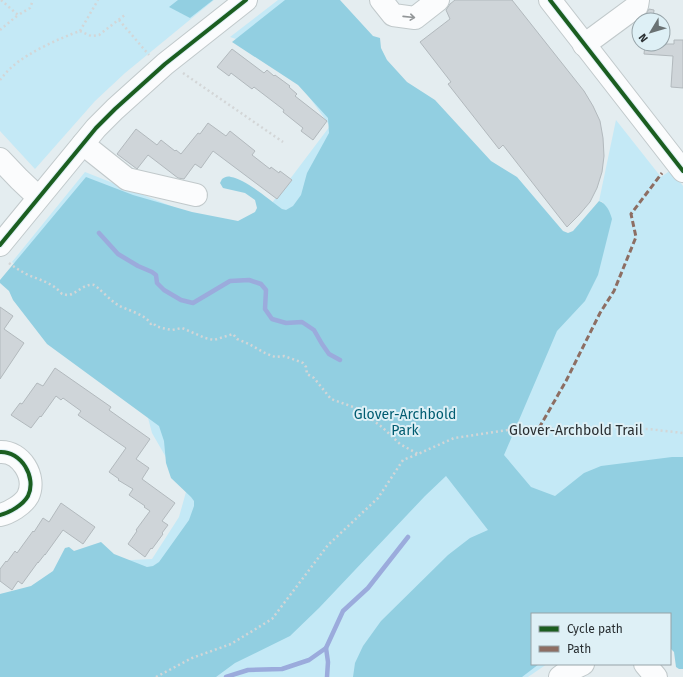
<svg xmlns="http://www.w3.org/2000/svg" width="683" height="677" font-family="'Fira Sans',sans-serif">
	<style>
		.green { fill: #c4e9f6 }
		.forest { fill: #92cfe1 }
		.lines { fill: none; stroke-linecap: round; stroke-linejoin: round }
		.stream { stroke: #9babdc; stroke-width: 4.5 }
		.building { fill: #cfd5d9; stroke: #b2b9bd }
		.minor-casing { stroke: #c1c9cb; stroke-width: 24 }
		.path { stroke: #d3d6d7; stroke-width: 2.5; stroke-dasharray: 2 3; stroke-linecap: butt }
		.minor { stroke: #fbfcfd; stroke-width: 22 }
		.quiet { stroke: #8d6e63; stroke-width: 3; stroke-dasharray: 6 3; stroke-linecap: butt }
		.cycleway-casing { stroke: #def0f6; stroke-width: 6 }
		.cycleway { stroke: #1b5e20; stroke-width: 4 }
		.oneway { stroke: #929698 }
		.labels { text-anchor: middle; stroke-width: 4; stroke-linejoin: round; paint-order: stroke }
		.park-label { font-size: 14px; fill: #005c71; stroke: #def0f6 }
		.street-label { font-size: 14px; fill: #292f32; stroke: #def0f6 }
	</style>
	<rect width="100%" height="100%" fill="#e4edf0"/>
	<!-- green -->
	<g class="green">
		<path d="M0,0H214L125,73L95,101L35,169L0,131Z"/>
		<path d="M278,0H307L560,249L603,202L599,201L616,120L661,177L671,170L683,186V643L670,614H532V664H547L528,677H0V594L25,591L112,561L152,559L179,517L186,492L152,433L143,399L78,319L12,262L85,172L247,236L330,126L299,83L242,41L230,37Z"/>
	</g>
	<!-- forest -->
	<g class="forest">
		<path d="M178,0H213L190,18L169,7Z"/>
		<path d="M285,0H340L373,36L380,38L381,48L387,60L407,82L435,100L491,161L517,177L563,231L568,233L573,231L599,201C607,204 610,212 612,219L598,275L585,301L557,331L504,455L531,487L555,496L584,473L601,466L672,457H683V669H679L676,667L674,652L670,648V614H532V664H539L522,677H353L355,663L363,646L381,621L448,555L470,538L488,530L446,476L425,496L319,608L290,636L235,663L216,677H0V594L31,586L53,571L65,548L69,547L74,551L101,542L114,554L147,567L153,566L159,562L189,520L194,506V501L191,497L171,478L166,463L164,441L159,426L47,344L13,300L9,291L0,283V280L86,177L133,195L192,212L238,221L255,212L257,208L255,200L245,193L223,188L220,183L222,179C225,177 227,176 231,177C245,179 270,200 282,209L286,210L293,206L301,195L307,173L329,133L328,118L298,85L232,42Z"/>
	</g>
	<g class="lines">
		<!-- stream -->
		<g class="stream">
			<path d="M99,233L118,254L138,266L152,272L156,275L157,283L164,290L181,300L193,303L230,281L249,280L261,284L266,290L265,309L272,319L286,323L302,322L314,330L322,344L329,354L340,360"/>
			<path d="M326,648L328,662L327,677"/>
			<path d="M226,677L248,670L282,669L309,660L326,648L343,611L368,588L408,537"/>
		</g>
	</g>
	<!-- building -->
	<g class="building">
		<path d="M455,0H512L584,91L593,106L600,121L603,138L604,156L602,172L597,188L590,202L579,215L567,227L503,145L499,149L448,84L451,82L420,42L450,19L446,10L450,4Z"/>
		<path d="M649,9L654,10L653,20H640L645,16Z"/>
		<path d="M674,40H683V88L671,87L673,56L644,54L645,44H674Z"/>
		<path d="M232,49L264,73L267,70L274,76L275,75L290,86L289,87L297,94L295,96L327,121L313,140L301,131L303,128L283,112L284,110L254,87L252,89L231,73L229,76L217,67Z"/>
		<path d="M208,123L226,136L230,131L255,151L252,155L270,169L271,167L279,173L280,171L292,180L277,199L213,151L201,168L195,164L184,179L178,178L148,155L137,169L117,154L136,129L157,145L161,140L175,151L176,150L181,154L198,133L200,134Z"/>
		<path d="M0,307L13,316L4,329L24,343L0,379Z"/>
		<path d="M55,368L111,407L109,410L150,439L136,459L149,468L142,479L175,503L162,521L168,525L162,533L163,534L152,549L151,548L145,557L128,544L137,531L136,530L150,511L144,507L145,506L129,495L133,489L118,480L119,479L109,472L126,448L78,415L81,411L63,398L61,400L56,396L41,417L40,416L31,428L11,415L20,403L22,404L37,383L43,386Z"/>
		<path d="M61,503L95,527L83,544L63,530L45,555V554L38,563V562L22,584L18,581L12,590L0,581V569L6,561L7,562L15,551L17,553L33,531L34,532L43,518L49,522Z"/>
	</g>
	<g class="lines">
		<!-- minor casing -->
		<g class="minor-casing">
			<g id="minor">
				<path d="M381,0L393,15L415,18L438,0"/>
				<path d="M550,0L683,171"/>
				<path d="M584,45L637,6L638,0"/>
				<path d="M83,144L127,179L196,195"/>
				<path d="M0,159L19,179L38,197"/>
				<path d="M0,245L96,128L115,109L165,64L246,0"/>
				<path d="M0,452C21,451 37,477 28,496C23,505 9,513 0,515"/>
				<path d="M645,664L656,677"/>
				<path d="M560,677L568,671L583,664"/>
			</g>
		</g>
		<!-- path -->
		<g class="path">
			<path d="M1,0L18,15L30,8L33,0"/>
			<path d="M119,20L149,55"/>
			<path d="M0,30L18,15"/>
			<path d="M80,31L98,0"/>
			<path d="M183,73L283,142"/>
			<path d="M0,80C4,75 8,70 13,66C29,52 60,38 80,31L91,36L99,35L126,14"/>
			<path d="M9,263C15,268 21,271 28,275C40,280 53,283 62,294C64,294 66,295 68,295C77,294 84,283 94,285C97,286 112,302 118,305C126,310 145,314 150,323L151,324L153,323L156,326L162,328L172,330L182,328L205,338L214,340L233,334L237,339L249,344L265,353L275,357L284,356L298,361L303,363L306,367L307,374L314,378L331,399L356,408L361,411L382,427L400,444L418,454"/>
			<path d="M156,677L192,658L231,644L272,619L328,545L378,498L403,460L418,454L454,438L522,428L648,429L683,433"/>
		</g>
		<!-- minor -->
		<use href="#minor" class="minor"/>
		<!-- quiet -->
		<path class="quiet" d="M539,428L566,381L600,313L614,291L636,237L631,214L662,173"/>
		<!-- cycleway casing -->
		<g class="cycleway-casing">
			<g id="cycleway">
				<path d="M550,0L683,171"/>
				<path d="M0,245L96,128L115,109L165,64L246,0"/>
				<path d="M0,452C21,451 37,477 28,496C23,505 9,513 0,515"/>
			</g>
		</g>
		<!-- cycleway -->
		<use href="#cycleway" class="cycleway"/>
	</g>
	<!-- one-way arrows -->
	<defs><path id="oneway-shaft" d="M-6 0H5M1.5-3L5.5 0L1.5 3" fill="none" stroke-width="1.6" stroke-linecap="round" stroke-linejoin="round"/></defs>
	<use class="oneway" href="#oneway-shaft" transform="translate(409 17) rotate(6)"/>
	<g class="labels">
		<!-- park labels -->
		<g class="park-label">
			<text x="405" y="419">Glover-Archbold<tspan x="405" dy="16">Park</tspan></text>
		</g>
		<!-- street labels -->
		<g class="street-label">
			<text x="576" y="435">Glover-Archbold Trail</text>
		</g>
	</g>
	<!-- legend -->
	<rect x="531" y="613" width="140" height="52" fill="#def0f6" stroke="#96a3a8"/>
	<rect x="539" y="626" width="20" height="6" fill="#1b5e20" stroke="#96a3a8"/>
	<text x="567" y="633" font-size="12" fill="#292f32">Cycle path</text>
	<rect x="539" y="646" width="20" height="6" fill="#8d6e63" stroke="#96a3a8"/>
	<text x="567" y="653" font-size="12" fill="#292f32">Path</text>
	<!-- north arrow -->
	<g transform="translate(651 32) rotate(232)"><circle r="19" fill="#def0f6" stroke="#96a3a8"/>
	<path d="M0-3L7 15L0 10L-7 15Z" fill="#6a7274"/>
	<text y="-6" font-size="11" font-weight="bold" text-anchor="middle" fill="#292f32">N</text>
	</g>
</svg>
